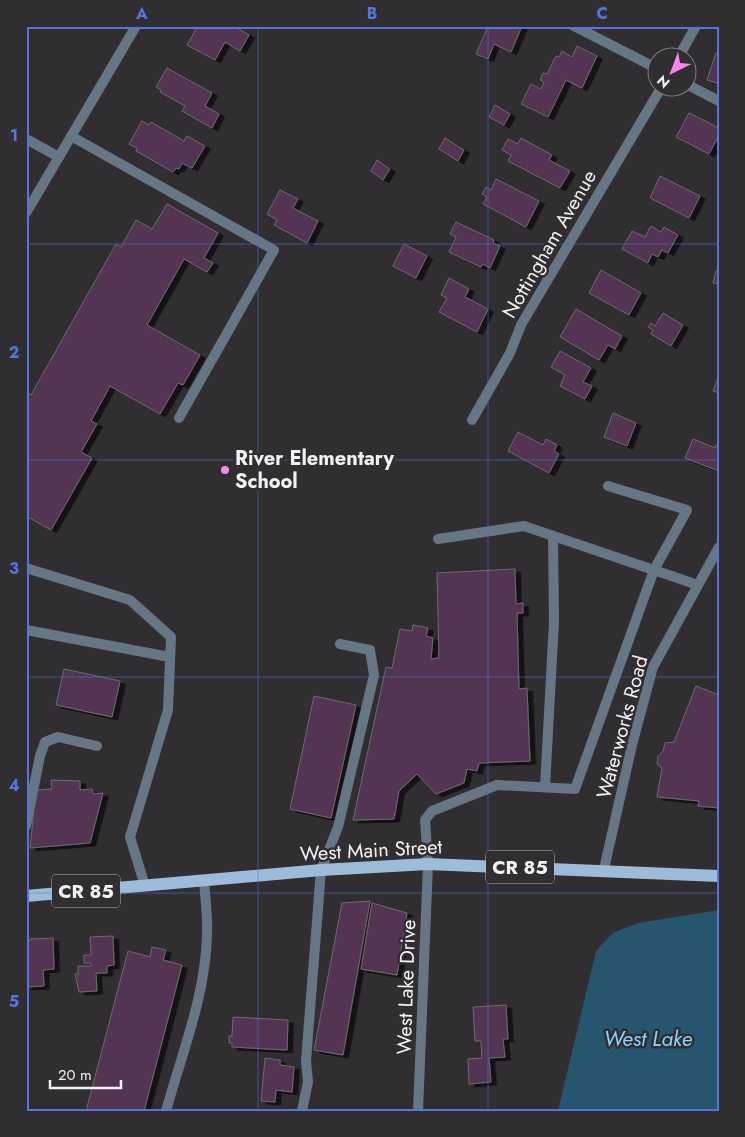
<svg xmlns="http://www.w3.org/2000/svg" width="745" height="1137" font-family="Jost,sans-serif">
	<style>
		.water { fill: #26566d }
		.building { fill: #533453; stroke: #6e6a6e; filter: url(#shadow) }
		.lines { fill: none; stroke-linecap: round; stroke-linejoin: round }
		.service { stroke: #677684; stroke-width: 10 }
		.minor { stroke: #677684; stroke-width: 10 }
		.primary { stroke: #9dbcda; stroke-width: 12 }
		.grid { fill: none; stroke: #5276de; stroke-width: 1; stroke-opacity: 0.55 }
		.poi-dot { fill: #f788eb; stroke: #312e31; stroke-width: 2 }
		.labels { text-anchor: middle; stroke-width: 5; stroke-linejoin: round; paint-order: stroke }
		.shield { fill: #312e31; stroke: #b8b6b8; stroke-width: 1 }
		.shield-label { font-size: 19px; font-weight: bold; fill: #f2f0f2 }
		.street-label { font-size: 20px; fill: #f2f0f2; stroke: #312e31 }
		.poi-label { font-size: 20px; font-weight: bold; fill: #f2f0f2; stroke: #312e31; text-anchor: start }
		.water-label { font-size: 21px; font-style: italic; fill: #89d5fe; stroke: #312e31 }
		.neatline { fill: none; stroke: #5276de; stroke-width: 2 }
		.grid-label { font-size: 16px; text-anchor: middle; font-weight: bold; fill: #5276de }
	</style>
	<defs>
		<filter id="shadow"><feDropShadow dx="5.5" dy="3" stdDeviation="0" flood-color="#0009"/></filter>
	</defs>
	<rect width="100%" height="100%" fill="#312e31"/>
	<!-- water -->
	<path class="water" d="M719,910V1111H558L596,951L613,933L638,923Z"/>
	<!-- building -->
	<g class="building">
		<path d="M198,26H234L249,35L240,51L225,42L215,60L187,45Z"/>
		<path d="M488,26H522L511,52L494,44L488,59L476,54Z"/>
		<path d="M577,46L597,56L582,88L566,80L548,117L521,104L531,84L541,89L544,82L540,80L543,73L547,74L556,56L559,57L562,51L572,57Z"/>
		<path d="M716,53L719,54V84L707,80Z"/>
		<path d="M167,68L212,93L205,106L219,114L212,128L182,111L185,106L160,92L161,90L156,87Z"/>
		<path d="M495,105L510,114L504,125L489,117Z"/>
		<path d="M689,113L719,128V135L709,154L676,137Z"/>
		<path d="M142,121L149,125L151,122L184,141L187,136L205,146L192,168L182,163L179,169L176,168L173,172L136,151L137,148L129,144Z"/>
		<path d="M445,138L464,150L458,161L439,149Z"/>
		<path d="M521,138L552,155L549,160L570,171L560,188L508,161L511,155L502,150L508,139L518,144Z"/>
		<path d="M377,160L390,169L383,180L371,171Z"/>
		<path d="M660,176L700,196L689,218L650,198Z"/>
		<path d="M496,179L539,201L526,227L483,204L487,197L482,194L486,187L491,190Z"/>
		<path d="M280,190L298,199L293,208L318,221L307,243L274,225L277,220L267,214Z"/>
		<path d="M167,204L218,233L204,258L213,263L207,272L184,259L147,325L200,355L183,385L178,383L160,414L110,386L91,421L97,424L81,452L92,458L51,530L26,516V392L31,395L116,244L121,247L136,220L152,229Z"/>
		<path d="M456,222L494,240L493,243L500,246L490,268L483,264L481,267L449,252L456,237L450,234Z"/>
		<path d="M651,226L661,232L664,227L678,235L668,253L662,250L658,257L652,254L648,263L622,249L632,231L645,237Z"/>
		<path d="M404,244L427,256L416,278L393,266Z"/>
		<path d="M601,270L641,293L629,315L589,293Z"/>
		<path d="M716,271L719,272V284L713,283Z"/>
		<path d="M449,278L469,289L465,297L488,309L477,332L439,312L447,298L441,295Z"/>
		<path d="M576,309L622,336L615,349L608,345L599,360L560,337Z"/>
		<path d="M663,313L683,325L671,346L651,334L653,330L648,327L651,323L655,326Z"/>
		<path d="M560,351L591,368L583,382L592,386L585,399L560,386L565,375L551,367Z"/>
		<path d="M719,375V393L713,391Z"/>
		<path d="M613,413L636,423L627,446L604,437Z"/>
		<path d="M518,432L543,445L546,439L557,445L554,451L559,454L549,473L508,451Z"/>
		<path d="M693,439L715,448L716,445L719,446V471L685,458Z"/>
		<path d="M515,569L516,604L523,603V613H517L519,689L527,688L530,761L479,763L477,771L467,769L464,783L436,794L417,774L399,791L394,819L353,820L386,667L392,668L400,629L412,631L413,625L428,628L426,636L433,638L431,659L439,658L437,573Z"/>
		<path d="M64,669L120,681L112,717L56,705Z"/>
		<path d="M696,686L719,695V808L698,806L699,801L657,797L662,768L657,764L658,756L663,751L665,743L674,742Z"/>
		<path d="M314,696L356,705L331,818L290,809Z"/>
		<path d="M51,780L80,781V790L92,789L93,794L103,793L90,843L30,848L36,790L52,789Z"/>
		<path d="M370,901L343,1055L314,1050L342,903Z"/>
		<path d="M372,903L407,913L397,975L361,969Z"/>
		<path d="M113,936L114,965L107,966V973H96L97,991L79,992L75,974H78V966H91V963H84V955H91L90,937Z"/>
		<path d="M53,938L54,969L43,970L44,986L26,987V941H30V939Z"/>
		<path d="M152,947L166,950L163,960L182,965L144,1111H86L128,951L150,957Z"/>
		<path d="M506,1005L508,1039H503L505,1057L489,1058L491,1082L469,1084L468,1059L482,1058L481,1041H475L473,1007Z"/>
		<path d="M233,1017L288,1020L287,1050L232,1047V1043H229V1036H232Z"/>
		<path d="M265,1058L280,1060V1065L294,1067L292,1092L276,1090L275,1102L261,1101Z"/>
	</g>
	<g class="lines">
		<!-- service -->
		<g class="service">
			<path d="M71,136L274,250L179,418"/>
			<path d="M26,139L59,157"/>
			<path d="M438,539L524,526L698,585"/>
			<path d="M26,568L130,600L171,637L168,710L130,837L145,886"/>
			<path d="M26,630L170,657"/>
			<path d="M545,787L554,621L553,536"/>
			<path d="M26,826L40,756L45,742L58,737L97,746"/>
			<path d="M428,864L425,820L432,811L497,785L575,789L654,570L687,510L608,486"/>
			<path d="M166,1111C182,1053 206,994 207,934C208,917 205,898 204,880"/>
			<path d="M302,1111L308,1082L306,1061L321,870L338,827L374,675L370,650L340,644"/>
		</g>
		<!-- minor -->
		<g class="minor">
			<path d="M574,26L658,69"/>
			<path d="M678,58L696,26"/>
			<path d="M688,85L719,101"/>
			<path d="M26,213L136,26"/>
			<path d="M472,420L510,353L521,325L661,88"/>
			<path d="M604,869L632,745L653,667L719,547"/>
			<path d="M418,1111L428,864"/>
		</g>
		<!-- primary -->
		<path class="primary" d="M26,896L321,870L428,864L719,876"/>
	</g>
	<!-- grid -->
	<path class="grid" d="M258,26V1111M488,26V1111M26,244H719M26,460H719M26,677H719M26,893H719"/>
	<!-- markers -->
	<circle class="poi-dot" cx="225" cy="470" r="5"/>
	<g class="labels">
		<!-- shield labels -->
		<g class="shield">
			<rect x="486" y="850.5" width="68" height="33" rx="4"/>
			<rect x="52" y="874.5" width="68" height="33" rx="4"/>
		</g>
		<g class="shield-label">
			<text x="520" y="874">CR 85</text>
			<text x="86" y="898">CR 85</text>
		</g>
		<!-- street labels -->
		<g class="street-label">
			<text transform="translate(549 244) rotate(-60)" y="7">Nottingham Avenue</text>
			<text transform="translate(622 727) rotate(-75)" y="7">Waterworks Road</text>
			<text transform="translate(371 850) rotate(-3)" y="7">West Main Street</text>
			<text transform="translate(406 987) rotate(-88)" y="7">West Lake Drive</text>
		</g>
		<!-- poi labels -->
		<g class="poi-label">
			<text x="235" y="465">River Elementary<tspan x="235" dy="23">School</tspan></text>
		</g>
		<!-- water labels -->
		<g class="water-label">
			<text x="648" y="1046">West Lake</text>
		</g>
	</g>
	<!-- border -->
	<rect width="745" height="1137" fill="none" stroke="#312e31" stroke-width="55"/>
	<!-- north arrow -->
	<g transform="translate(672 72) rotate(222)"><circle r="24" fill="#312e31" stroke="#7e7c7e"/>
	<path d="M0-4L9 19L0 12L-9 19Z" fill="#f788eb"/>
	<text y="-8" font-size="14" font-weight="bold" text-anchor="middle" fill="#f2f0f2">N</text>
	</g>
	<!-- scale -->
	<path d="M50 1080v8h71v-8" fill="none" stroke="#f2f0f2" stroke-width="2.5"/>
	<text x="58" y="1080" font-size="15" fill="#f2f0f2" stroke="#312e31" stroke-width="4" paint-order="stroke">20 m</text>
	<rect x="28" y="28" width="690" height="1082" class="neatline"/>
	<g class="grid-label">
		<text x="142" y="19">A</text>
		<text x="372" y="19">B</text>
		<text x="602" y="19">C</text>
		<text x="14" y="141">1</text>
		<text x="14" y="358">2</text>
		<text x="14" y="574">3</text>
		<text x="14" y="791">4</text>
		<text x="14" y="1007">5</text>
	</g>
</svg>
